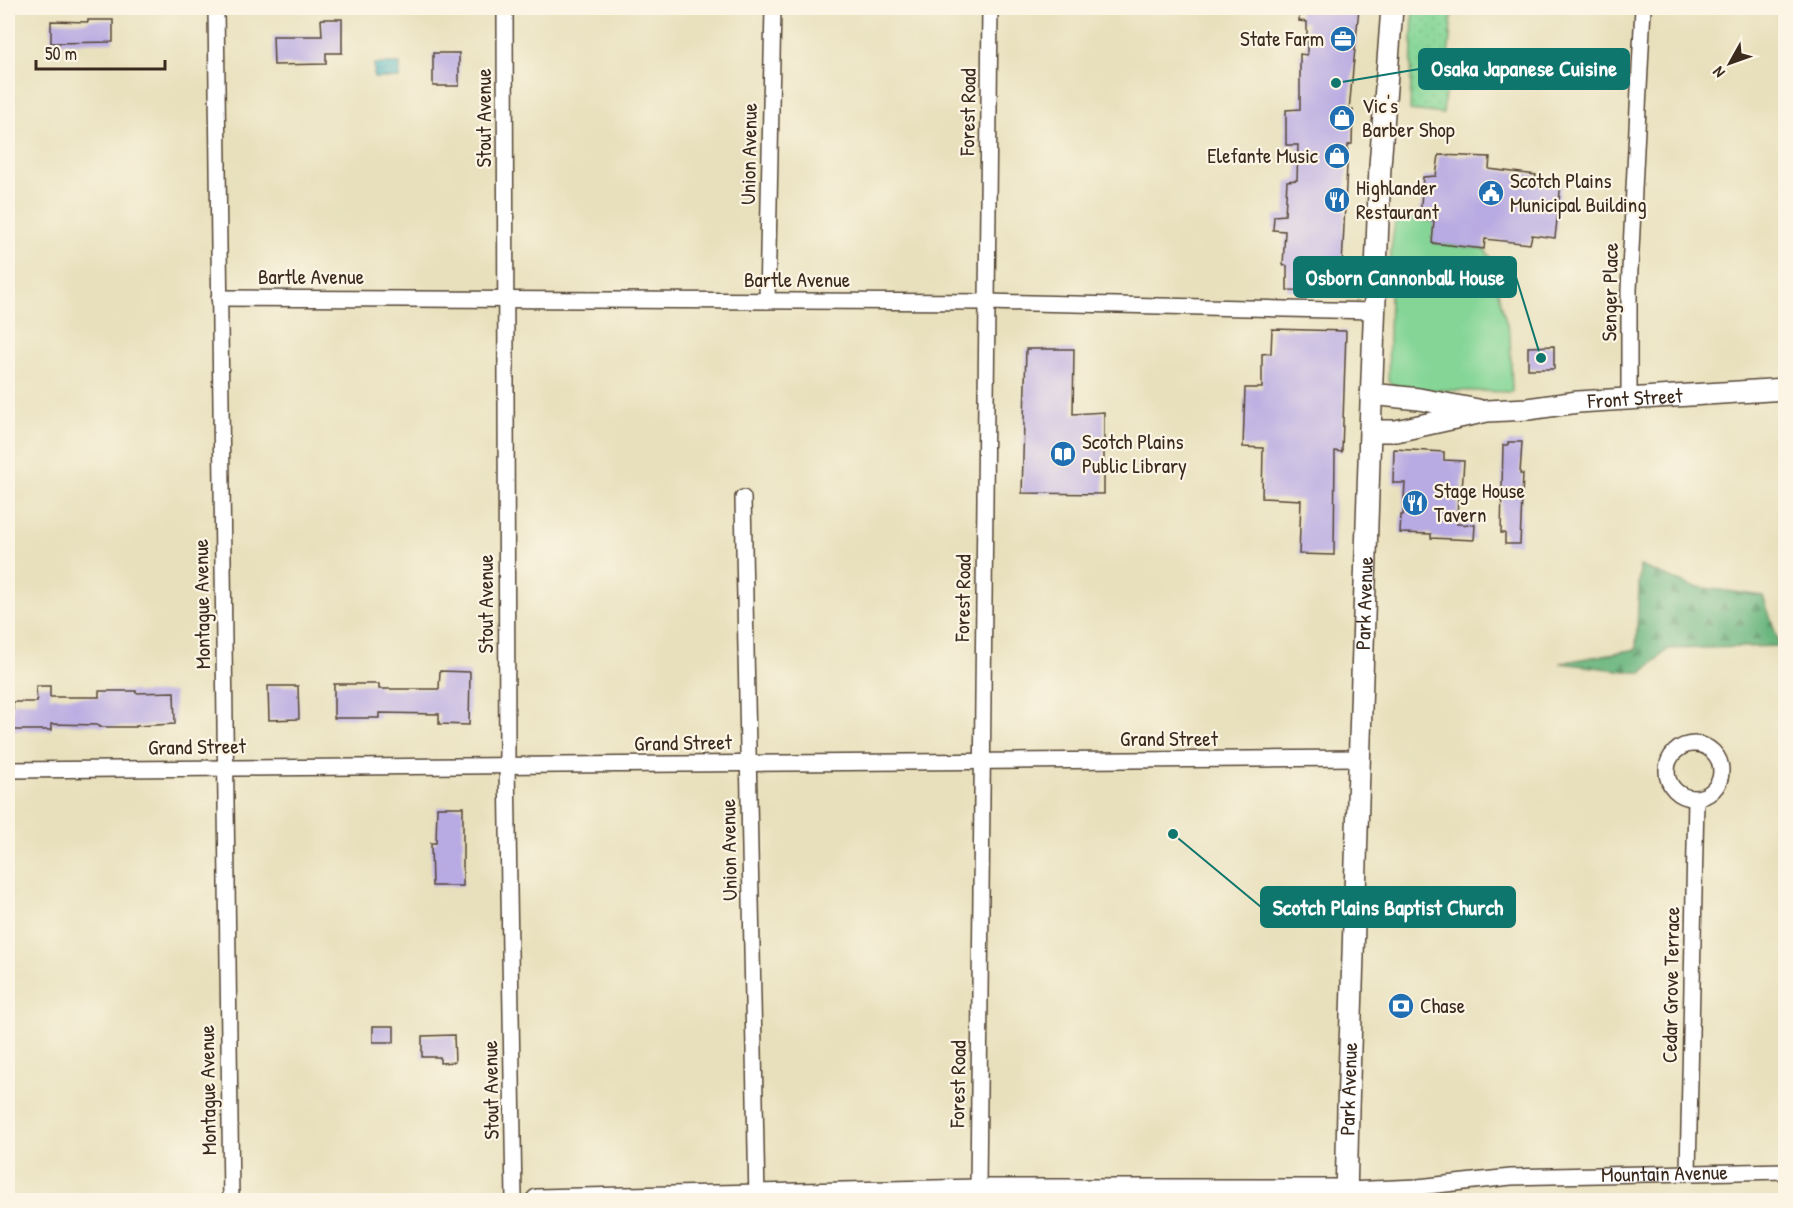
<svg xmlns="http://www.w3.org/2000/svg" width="1793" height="1208" font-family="'Patrick Hand',sans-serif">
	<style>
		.grass { fill: url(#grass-dots); stroke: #60805a; stroke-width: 1.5 }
		.forest { fill: url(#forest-firs); stroke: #53704e; stroke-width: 1.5 }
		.green { fill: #84d596; stroke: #60805a; stroke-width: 1.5 }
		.water { fill: url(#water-rules); stroke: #3f6e6e; stroke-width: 1.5 }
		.building { fill: #b8aae2 }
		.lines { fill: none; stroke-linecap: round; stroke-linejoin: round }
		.street-casing { stroke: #554536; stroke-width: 18 }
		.secondary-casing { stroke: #554536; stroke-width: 24 }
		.street { stroke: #fff; stroke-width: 15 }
		.secondary { stroke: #fff; stroke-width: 21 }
		.labels { text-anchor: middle; stroke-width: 4.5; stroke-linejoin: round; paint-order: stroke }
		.poi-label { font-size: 21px; fill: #3b2a1e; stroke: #fcf5e5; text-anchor: start }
		.street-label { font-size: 21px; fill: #3b2a1e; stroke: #fcf5e5 }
		.leader { fill: none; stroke: #0f766e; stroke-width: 2 }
		.callout-dot { fill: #0f766e; stroke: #fcf5e5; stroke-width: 2 }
		.callout { fill: #0f766e; stroke: #0f766e; stroke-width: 2 }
		.callout-label { font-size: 22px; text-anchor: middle; font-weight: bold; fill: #fff }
	</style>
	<defs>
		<pattern id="grass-dots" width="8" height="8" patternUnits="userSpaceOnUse" patternTransform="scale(1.5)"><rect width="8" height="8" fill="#84d596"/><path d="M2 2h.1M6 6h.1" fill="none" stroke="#73b781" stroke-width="1.8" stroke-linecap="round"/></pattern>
		<pattern id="forest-firs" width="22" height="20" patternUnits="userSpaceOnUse" patternTransform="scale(1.5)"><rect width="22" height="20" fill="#6bb67f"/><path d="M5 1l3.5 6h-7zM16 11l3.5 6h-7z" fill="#599467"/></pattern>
		<pattern id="water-rules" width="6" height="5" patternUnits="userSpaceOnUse" patternTransform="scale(1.5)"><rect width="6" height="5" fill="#43b2bd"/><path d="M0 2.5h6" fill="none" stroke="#399199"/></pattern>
	</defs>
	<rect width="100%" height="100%" fill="#fcf5e5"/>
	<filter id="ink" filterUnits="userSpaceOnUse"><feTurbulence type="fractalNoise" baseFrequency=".0167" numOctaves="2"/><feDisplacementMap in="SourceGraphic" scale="12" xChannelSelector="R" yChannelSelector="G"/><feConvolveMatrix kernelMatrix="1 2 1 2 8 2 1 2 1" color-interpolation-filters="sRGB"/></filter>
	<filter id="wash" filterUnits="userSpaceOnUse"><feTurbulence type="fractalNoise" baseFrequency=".008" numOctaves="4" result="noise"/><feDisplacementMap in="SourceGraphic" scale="24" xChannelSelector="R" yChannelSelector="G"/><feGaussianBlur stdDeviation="1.35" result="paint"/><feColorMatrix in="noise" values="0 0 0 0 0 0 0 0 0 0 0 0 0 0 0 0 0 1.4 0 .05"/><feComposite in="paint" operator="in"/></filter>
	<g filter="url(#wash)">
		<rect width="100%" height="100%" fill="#e8e0bc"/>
		<!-- grass -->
		<path class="grass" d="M1413,11L1452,14L1443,114L1410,110Z"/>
		<!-- forest -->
		<path class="forest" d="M1640,566L1691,586L1763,596L1780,646L1668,649L1642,673L1560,663L1636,649Z"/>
		<!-- green -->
		<path class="green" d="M1396,216L1434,221L1433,243L1484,249L1492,259L1495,281L1510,336L1512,392L1398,389L1388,381L1391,249Z"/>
		<!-- water -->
		<rect class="water" x="374" y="64" width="26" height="14"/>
		<g id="blocks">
			<!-- building -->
			<g class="building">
				<path d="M1300,8H1359L1349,110H1353L1352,144L1348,145L1342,266L1348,267V291L1287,290V266L1283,265L1285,231L1273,230L1274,216L1285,215L1287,181L1297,180L1298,145H1286V110L1300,109V54L1307,55V22L1299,21Z"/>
				<path d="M321,19H342V53H326V64L274,65L273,36H322Z"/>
				<path d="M88,20H113V42L51,43V21L88,22Z"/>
				<rect x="433" y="53" width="26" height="33"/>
				<path d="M1439,155L1490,157L1489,169L1536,175L1535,182L1561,183L1555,238L1532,235L1530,244L1485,239L1484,249L1432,243L1434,221L1420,219L1423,177L1436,176Z"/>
				<path d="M1272,329L1346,331L1342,452L1335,451L1334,555L1299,554L1301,500L1262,498L1263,448L1243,447L1245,388H1262V354L1271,353Z"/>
				<path d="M1554,346V369H1528V347Z"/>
				<path d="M1026,349H1074L1073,414L1104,412V494L1022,493Z"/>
				<path d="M1508,442H1522L1520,474H1523L1520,544H1505V533H1501L1503,445H1508Z"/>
				<path d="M1394,449L1444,452V460L1464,461L1462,491H1458L1457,524L1475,525L1474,540L1431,538V534L1400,533L1401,515H1403L1405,483H1393Z"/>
				<path d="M440,671L470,672L469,725L439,724V714L379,713V718H334V684H379V689H439Z"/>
				<path d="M36,686H50V697H99V691H136V693L174,692L175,724L136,726V727H99V725L51,724V730H13V702H37Z"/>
				<path d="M268,686H298L299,719L269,720Z"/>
				<path d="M437,807H463V886H432L431,843H436Z"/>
				<rect x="373" y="1026" width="21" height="16"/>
				<path d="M454,1035L455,1062L440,1063V1057H422V1036Z"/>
			</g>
		</g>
	</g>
	<g filter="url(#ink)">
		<use href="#blocks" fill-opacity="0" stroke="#554536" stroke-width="1.5"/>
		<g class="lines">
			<!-- street casing -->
			<g class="street-casing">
				<g id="street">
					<path d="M216,8L231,1200"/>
					<path d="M505,8L507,765L514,1200"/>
					<path d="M219,298L987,302L1375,311"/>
					<path d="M767,301L773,8"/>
					<path d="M1629,398V290L1643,8"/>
					<path d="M743,498L757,1200"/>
					<circle cx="1694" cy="771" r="27"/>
					<path d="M8,770L1360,758"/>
					<path d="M1688,1173L1696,799"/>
					<path d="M978,1190L990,8"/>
					<path id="s1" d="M1347,1190L1418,1187L1511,1177L1786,1171"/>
				</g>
			</g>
			<!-- secondary casing -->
			<g class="secondary-casing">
				<g id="secondary">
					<path d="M1371,394L1419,399L1478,410"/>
					<path id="s2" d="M1370,431H1396L1487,411L1528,409L1578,402L1786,389"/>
					<path d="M537,1200L978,1190H1347"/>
					<path id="s3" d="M1346,1200L1348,1109L1370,431L1380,166L1392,8"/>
				</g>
			</g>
			<!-- street -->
			<use href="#street" class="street"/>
			<!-- secondary -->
			<use href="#secondary" class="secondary"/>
		</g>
	</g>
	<!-- icons -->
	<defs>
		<g id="office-disc" transform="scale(1.35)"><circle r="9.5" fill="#1f6fb2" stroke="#fcf5e5"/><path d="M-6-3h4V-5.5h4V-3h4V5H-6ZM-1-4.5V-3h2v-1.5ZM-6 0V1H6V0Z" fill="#fff"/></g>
		<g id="shop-disc" transform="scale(1.35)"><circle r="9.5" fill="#1f6fb2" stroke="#fcf5e5"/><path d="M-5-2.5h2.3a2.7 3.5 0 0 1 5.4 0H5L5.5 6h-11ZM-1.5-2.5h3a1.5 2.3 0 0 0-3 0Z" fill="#fff"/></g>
		<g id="civic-disc" transform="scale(1.35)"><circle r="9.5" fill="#1f6fb2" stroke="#fcf5e5"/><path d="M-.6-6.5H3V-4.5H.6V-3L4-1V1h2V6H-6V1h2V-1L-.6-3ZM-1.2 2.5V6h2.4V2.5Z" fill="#fff"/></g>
		<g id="restaurant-disc" transform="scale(1.35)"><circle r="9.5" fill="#1f6fb2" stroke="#fcf5e5"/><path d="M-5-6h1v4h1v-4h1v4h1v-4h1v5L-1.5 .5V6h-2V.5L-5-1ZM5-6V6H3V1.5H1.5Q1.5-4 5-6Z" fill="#fff"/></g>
		<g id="library-disc" transform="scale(1.35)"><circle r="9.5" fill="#1f6fb2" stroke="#fcf5e5"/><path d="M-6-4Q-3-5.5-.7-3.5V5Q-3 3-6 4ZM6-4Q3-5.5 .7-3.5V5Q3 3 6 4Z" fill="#fff"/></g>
		<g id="bank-disc" transform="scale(1.35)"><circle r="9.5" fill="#1f6fb2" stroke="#fcf5e5"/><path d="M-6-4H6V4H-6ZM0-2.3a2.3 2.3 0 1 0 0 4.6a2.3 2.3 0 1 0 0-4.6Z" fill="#fff"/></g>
	</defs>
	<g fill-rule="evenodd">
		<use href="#office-disc" x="1343" y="39"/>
		<use href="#shop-disc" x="1342" y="118"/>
		<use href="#shop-disc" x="1337" y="156"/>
		<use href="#civic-disc" x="1491" y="193"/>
		<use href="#restaurant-disc" x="1337" y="200"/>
		<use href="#library-disc" x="1063" y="454"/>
		<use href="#restaurant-disc" x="1415" y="503"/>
		<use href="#bank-disc" x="1401" y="1006"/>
	</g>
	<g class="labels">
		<!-- poi labels -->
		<g class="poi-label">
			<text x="1324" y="46" text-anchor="end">State Farm</text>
			<text x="1362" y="113">Vic's<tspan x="1362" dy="24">Barber Shop</tspan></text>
			<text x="1318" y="163" text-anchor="end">Elefante Music</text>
			<text x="1510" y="188">Scotch Plains<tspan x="1510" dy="24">Municipal Building</tspan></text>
			<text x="1356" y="195">Highlander<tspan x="1356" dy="24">Restaurant</tspan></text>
			<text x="1082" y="449">Scotch Plains<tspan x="1082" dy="24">Public Library</tspan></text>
			<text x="1434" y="498">Stage House<tspan x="1434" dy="24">Tavern</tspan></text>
			<text x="1420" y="1013">Chase</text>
		</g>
		<!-- street labels -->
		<g class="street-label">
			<text transform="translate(968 112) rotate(-89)" y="7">Forest Road</text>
			<text transform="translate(484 118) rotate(-90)" y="7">Stout Avenue</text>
			<text transform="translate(749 154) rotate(-89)" y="7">Union Avenue</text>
			<text x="311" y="284">Bartle Avenue</text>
			<text x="797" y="287">Bartle Avenue</text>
			<text transform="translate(1610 292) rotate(-89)" y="7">Senger Place</text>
			<text dy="7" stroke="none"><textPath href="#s2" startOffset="268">Front Street</textPath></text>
			<text transform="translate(963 598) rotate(-89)" y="7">Forest Road</text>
			<text transform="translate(202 604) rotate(-91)" y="7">Montague Avenue</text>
			<text transform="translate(486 604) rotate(-90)" y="7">Stout Avenue</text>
			<text dy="7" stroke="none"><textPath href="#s3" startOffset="597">Park Avenue</textPath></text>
			<text x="1169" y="746">Grand Street</text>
			<text transform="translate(683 743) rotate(-1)" y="7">Grand Street</text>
			<text transform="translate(197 747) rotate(-1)" y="7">Grand Street</text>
			<text transform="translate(729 850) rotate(-91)" y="7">Union Avenue</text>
			<text transform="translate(1671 985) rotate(-89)" y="7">Cedar Grove Terrace</text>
			<text transform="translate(958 1084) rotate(-89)" y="7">Forest Road</text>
			<text transform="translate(208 1090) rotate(-91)" y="7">Montague Avenue</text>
			<text transform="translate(491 1090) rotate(-91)" y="7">Stout Avenue</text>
			<text dy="7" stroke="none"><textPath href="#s3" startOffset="111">Park Avenue</textPath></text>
			<text dy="7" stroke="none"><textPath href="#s1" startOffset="318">Mountain Avenue</textPath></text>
		</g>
	</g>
	<!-- callouts -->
	<path class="leader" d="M1336 83L1419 69M1541 358L1516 277M1173 834L1261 907"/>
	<g class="callout-dot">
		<circle cx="1336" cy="83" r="6"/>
		<circle cx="1541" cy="358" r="6"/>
		<circle cx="1173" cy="834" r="6"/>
	</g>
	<g class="callout">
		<rect x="1419" y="49" width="210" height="40" rx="6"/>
		<rect x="1294" y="257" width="222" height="40" rx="6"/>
		<rect x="1261" y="887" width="254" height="40" rx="6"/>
	</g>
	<g class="callout-label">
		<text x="1524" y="76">Osaka Japanese Cuisine</text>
		<text x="1405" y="285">Osborn Cannonball House</text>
		<text x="1388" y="915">Scotch Plains Baptist Church</text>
	</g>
	<!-- margin -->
	<rect width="1793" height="1208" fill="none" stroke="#fcf5e5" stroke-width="30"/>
	<!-- north arrow -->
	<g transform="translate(1730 63) rotate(230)" stroke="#fcf5e5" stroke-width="4.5" paint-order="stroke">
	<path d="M0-4.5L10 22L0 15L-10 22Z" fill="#3b2a1e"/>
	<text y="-9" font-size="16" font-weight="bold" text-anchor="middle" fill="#3b2a1e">N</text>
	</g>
	<!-- scale -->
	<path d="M36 60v9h129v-9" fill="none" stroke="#3b2a1e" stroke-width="3"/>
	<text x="45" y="60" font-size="18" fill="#3b2a1e" stroke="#fcf5e5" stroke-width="4.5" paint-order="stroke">50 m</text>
</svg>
